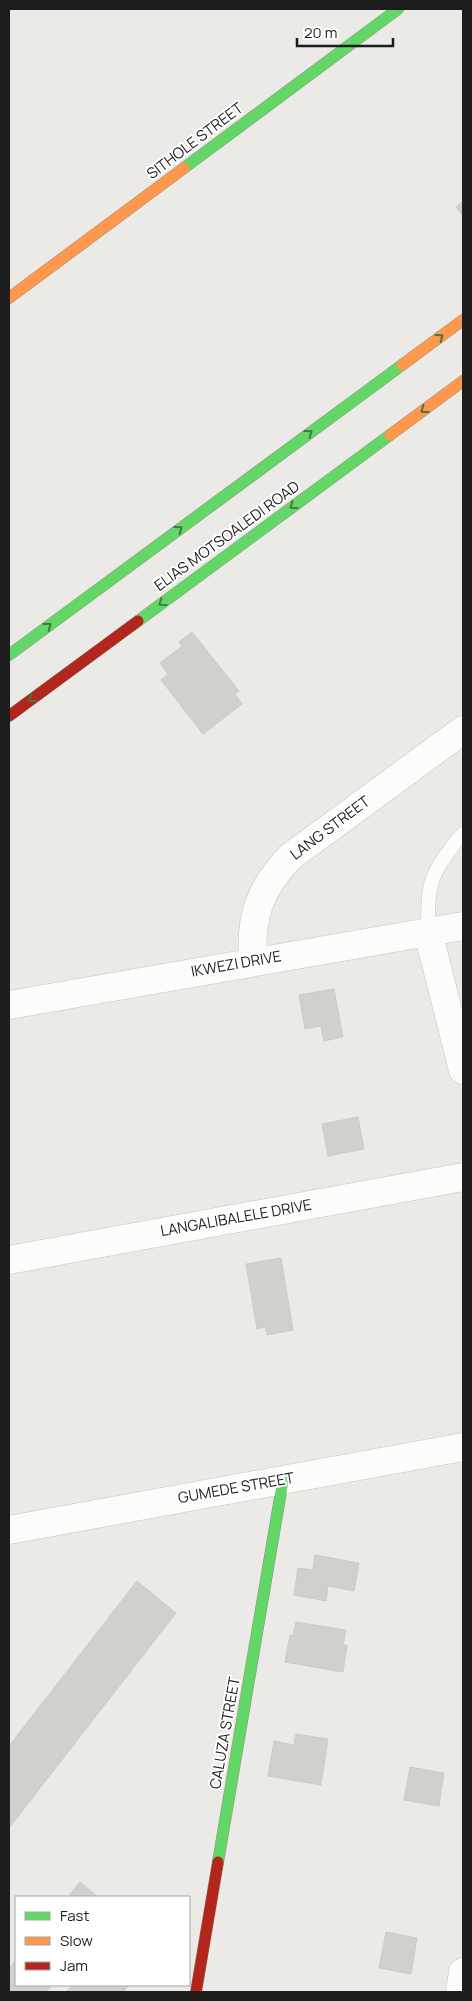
<svg xmlns="http://www.w3.org/2000/svg" width="472" height="2001" font-family="Manrope,sans-serif">
	<style>
		.building { fill: #d2d0cc; stroke: #cecbc7 }
		.lines { fill: none; stroke-linecap: round; stroke-linejoin: round }
		.lane-casing { stroke: #c4c4c2; stroke-width: 15 }
		.street-casing { stroke: #c4c4c2; stroke-width: 29 }
		.fast-casing { stroke: #91957e; stroke-width: 12 }
		.slow-casing { stroke: #91957e; stroke-width: 12 }
		.jam-casing { stroke: #91957e; stroke-width: 12 }
		.lane { stroke: #fcfcfb; stroke-width: 14 }
		.street { stroke: #fcfcfb; stroke-width: 28 }
		.fast { stroke: #63d668; stroke-width: 11 }
		.slow { stroke: #ff974d; stroke-width: 11 }
		.jam { stroke: #b3261e; stroke-width: 11 }
		.oneway { stroke: #407a42 }
		.labels { text-anchor: middle; stroke-width: 4; stroke-linejoin: round; paint-order: stroke }
		.street-label { font-size: 15px; fill: #1d1d1d; stroke: #fff }
	</style>
	<rect width="100%" height="100%" fill="#ebeae6"/>
	<!-- building -->
	<g class="building">
		<path d="M463,201V216L456,207Z"/>
		<path d="M192,632L239,691L235,694L242,704L203,734L161,680L168,674L160,663L182,646L179,642Z"/>
		<path d="M334,989L343,1037L324,1041L321,1026L305,1029L299,995Z"/>
		<path d="M358,1117L364,1149L328,1156L322,1124Z"/>
		<path d="M281,1258L293,1330L267,1335L265,1327L257,1329L246,1264Z"/>
		<path d="M315,1555L359,1563L354,1591L328,1586L326,1601L294,1595L298,1568L313,1570Z"/>
		<path d="M137,1581L176,1613L9,1828V1746Z"/>
		<path d="M296,1622L346,1630L343,1645H347L343,1672L285,1662L290,1635L293,1636Z"/>
		<path d="M296,1734L328,1739L321,1785L268,1776L274,1741L294,1745Z"/>
		<path d="M410,1767L444,1773L439,1806L404,1800Z"/>
		<path d="M80,1882L98,1897H68Z"/>
		<path d="M386,1932L417,1938L411,1974L379,1968Z"/>
		<path d="M16,1960V1985H52L46,1992H9V1969Z"/>
		<path d="M72,1985H126L128,1986L123,1992H66Z"/>
	</g>
	<g class="lines">
		<!-- lane casing -->
		<g class="lane-casing">
			<path id="lane" d="M428,932C428,884 428,878 458,839L463,834"/>
		</g>
		<!-- street casing -->
		<g class="street-casing">
			<g id="street">
				<path d="M428,932L463,1070"/>
				<path d="M253,961C250,917 259,890 290,857L463,730"/>
				<path d="M9,1005L463,926"/>
				<path d="M9,1260L463,1177"/>
				<path d="M9,1530L463,1447"/>
				<path d="M460,1992L463,1972"/>
			</g>
		</g>
		<!-- fast casing -->
		<g class="fast-casing">
			<g id="fast">
				<path d="M184,168L398,9"/>
				<path d="M138,621L390,435"/>
				<path d="M9,655L402,365"/>
				<path d="M218,1862L283,1480"/>
			</g>
		</g>
		<!-- slow casing -->
		<g class="slow-casing">
			<g id="slow">
				<path d="M9,298L184,168"/>
				<path d="M402,365L463,320"/>
				<path d="M390,435L463,381"/>
			</g>
		</g>
		<!-- jam casing -->
		<g class="jam-casing">
			<g id="jam">
				<path d="M9,716L138,621"/>
				<path d="M196,1992L218,1862"/>
			</g>
		</g>
		<!-- lane -->
		<use href="#lane" class="lane"/>
		<!-- street -->
		<use href="#street" class="street"/>
		<!-- fast -->
		<use href="#fast" class="fast"/>
		<!-- slow -->
		<use href="#slow" class="slow"/>
		<!-- jam -->
		<use href="#jam" class="jam"/>
	</g>
	<!-- one-way arrows -->
	<defs><path id="oneway-chevron" d="M-2-3.5L2.5 0L-2 3.5" fill="none" stroke-width="1.6" stroke-linecap="round" stroke-linejoin="round" transform="scale(1.25)"/></defs>
	<g class="oneway">
		<use href="#oneway-chevron" transform="translate(440 337) rotate(-36)"/>
		<use href="#oneway-chevron" transform="translate(424 410) rotate(144)"/>
		<use href="#oneway-chevron" transform="translate(309 433) rotate(-36)"/>
		<use href="#oneway-chevron" transform="translate(293 506) rotate(144)"/>
		<use href="#oneway-chevron" transform="translate(179 529) rotate(-36)"/>
		<use href="#oneway-chevron" transform="translate(162 603) rotate(144)"/>
		<use href="#oneway-chevron" transform="translate(48 626) rotate(-37)"/>
		<use href="#oneway-chevron" transform="translate(32 699) rotate(144)"/>
	</g>
	<g class="labels">
		<!-- street labels -->
		<g class="street-label">
			<text transform="translate(195 141) rotate(-37)" y="5">SITHOLE STREET</text>
			<text transform="translate(227 536) rotate(-36)" y="5">ELIAS MOTSOALEDI ROAD</text>
			<text transform="translate(330 828) rotate(-37)" y="5">LANG STREET</text>
			<text transform="translate(236 964) rotate(-10)" y="5">IKWEZI DRIVE</text>
			<text transform="translate(236 1218) rotate(-10)" y="5">LANGALIBALELE DRIVE</text>
			<text transform="translate(236 1488) rotate(-10)" y="5">GUMEDE STREET</text>
			<text transform="translate(225 1733) rotate(-80)" y="5">CALUZA STREET</text>
		</g>
	</g>
	<!-- border -->
	<rect width="472" height="2001" fill="none" stroke="#1d1d1d" stroke-width="20"/>
	<!-- legend -->
	<rect x="15" y="1896" width="175" height="90" fill="#ffffff" stroke="#a5a5a5"/>
	<rect x="25" y="1912" width="25" height="8" fill="#63d668" stroke="#a5a5a5"/>
	<text x="60" y="1921" font-size="15" fill="#1d1d1d">Fast</text>
	<rect x="25" y="1937" width="25" height="8" fill="#ff974d" stroke="#a5a5a5"/>
	<text x="60" y="1946" font-size="15" fill="#1d1d1d">Slow</text>
	<rect x="25" y="1962" width="25" height="8" fill="#b3261e" stroke="#a5a5a5"/>
	<text x="60" y="1971" font-size="15" fill="#1d1d1d">Jam</text>
	<!-- scale -->
	<path d="M297 38v8h96v-8" fill="none" stroke="#1d1d1d" stroke-width="2.5"/>
	<text x="304" y="38" font-size="15" fill="#1d1d1d" stroke="#ffffff" stroke-width="4" paint-order="stroke">20 m</text>
</svg>
